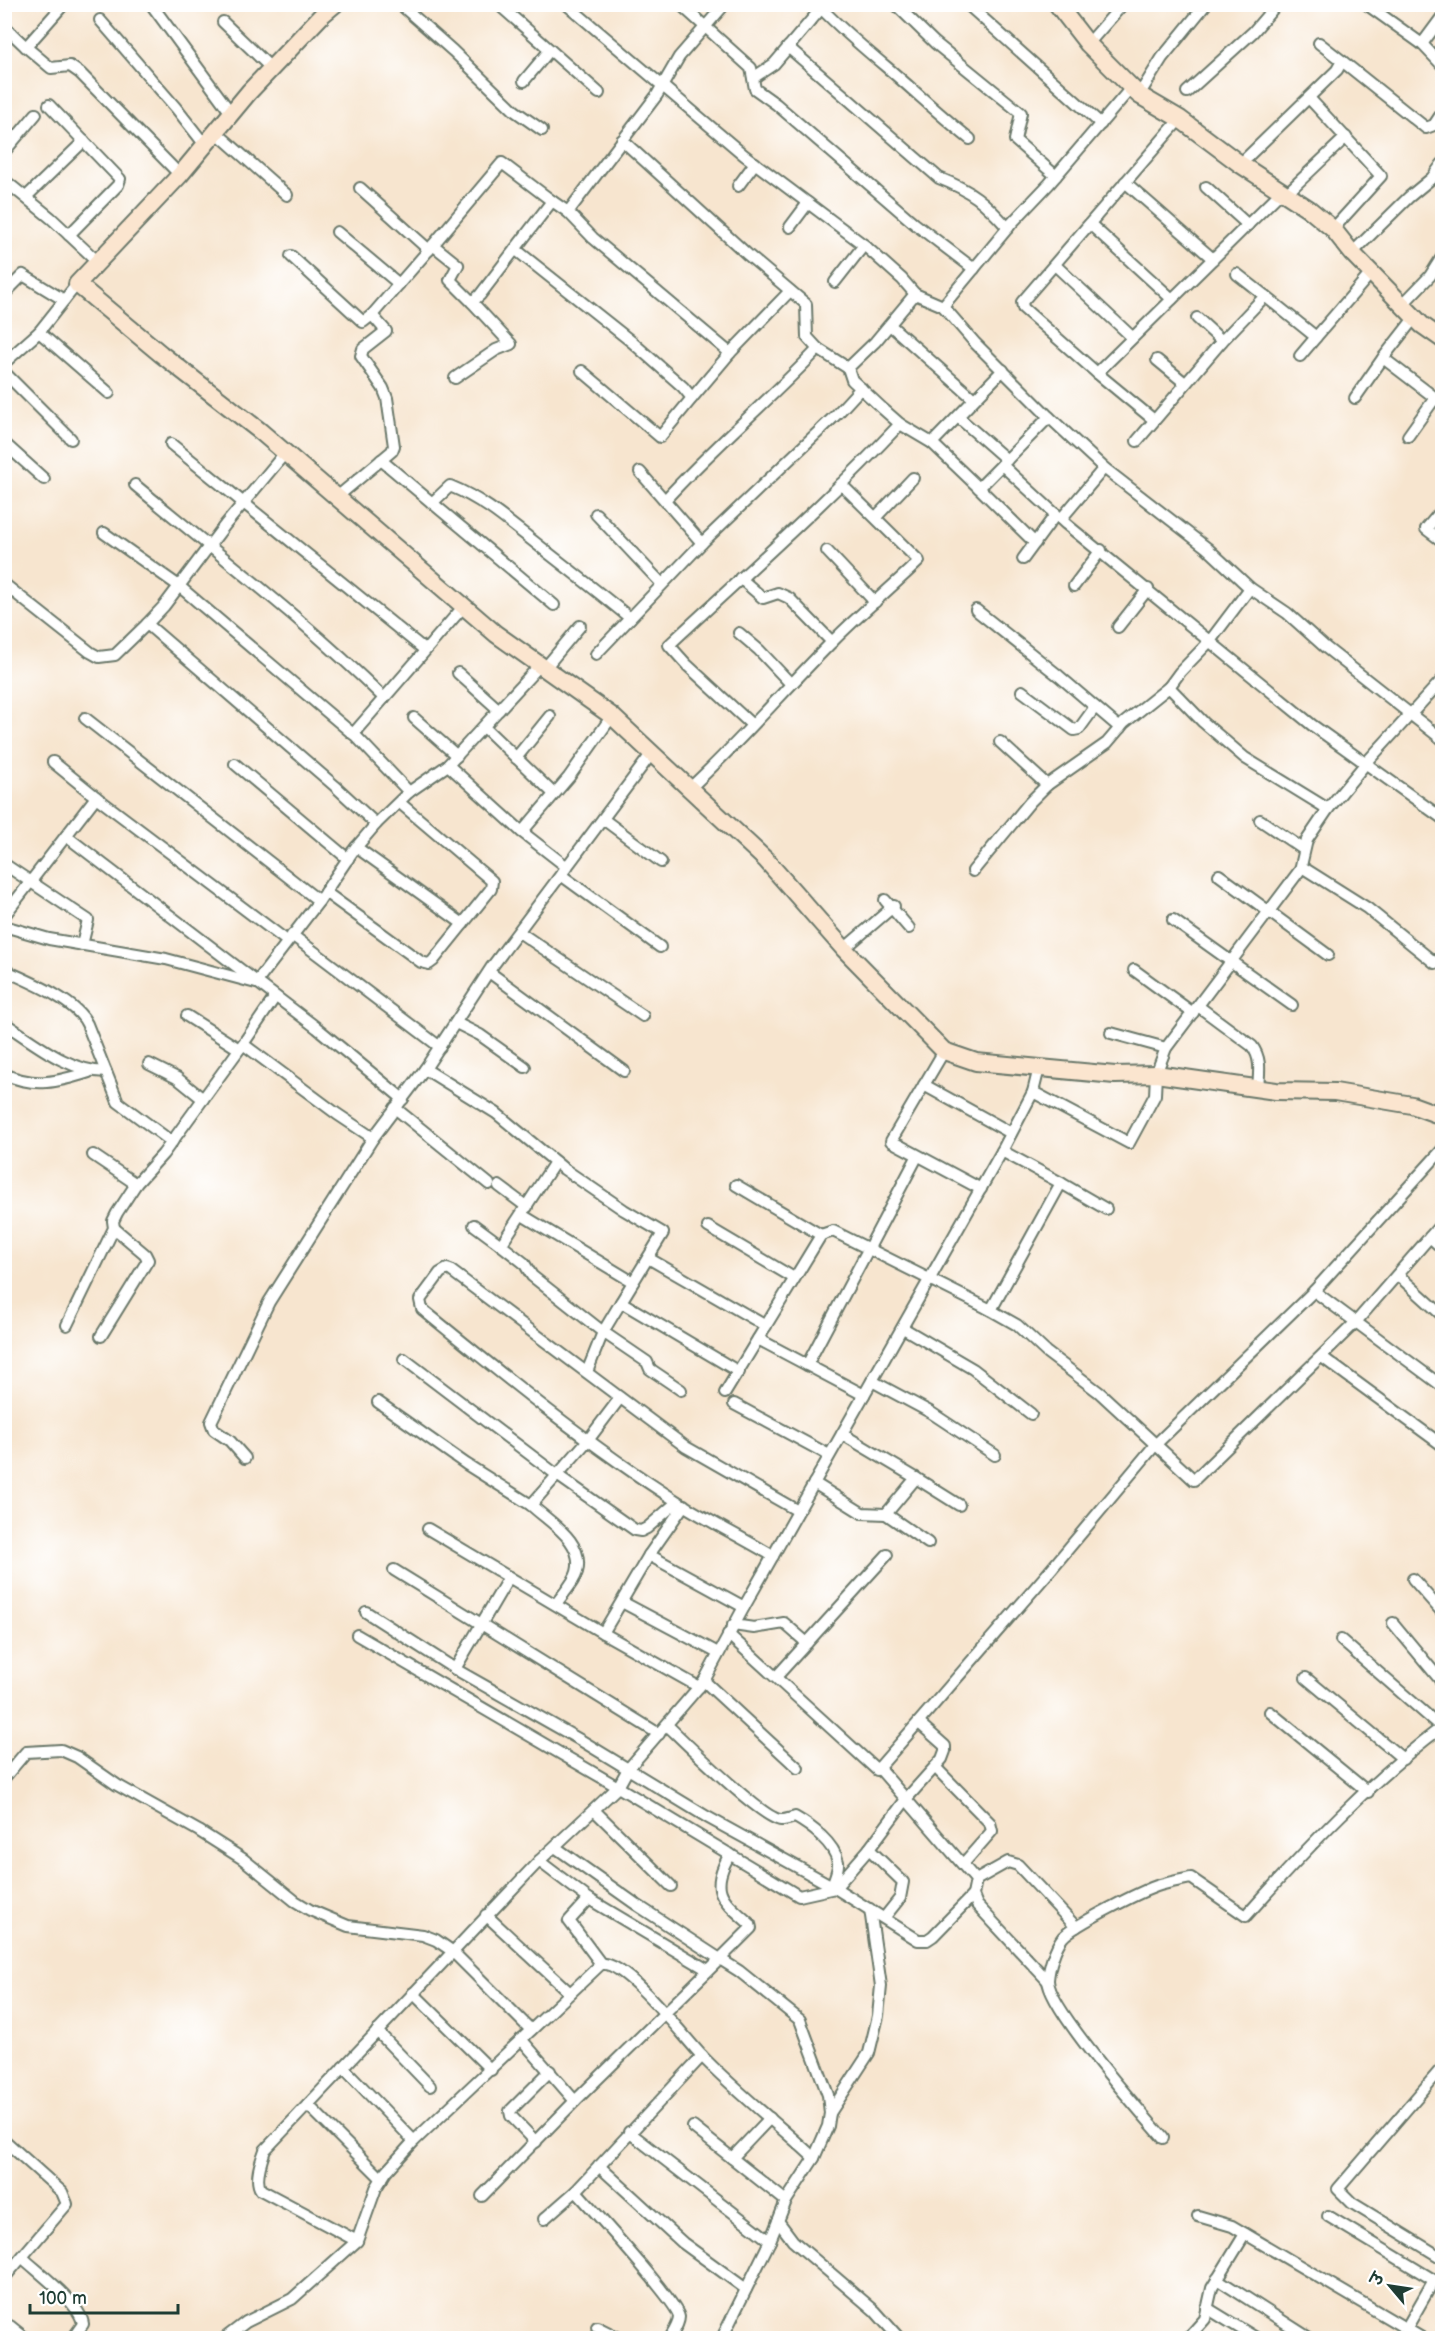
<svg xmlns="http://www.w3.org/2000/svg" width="1447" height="2343" font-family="'Balsamiq Sans','Playpen Sans Deva',sans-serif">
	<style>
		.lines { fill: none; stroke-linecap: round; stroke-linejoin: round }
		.street-casing { stroke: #6b786a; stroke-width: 14 }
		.secondary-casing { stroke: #6b786a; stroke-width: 20 }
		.street { stroke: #fff; stroke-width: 10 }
		.secondary { stroke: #fbe5cf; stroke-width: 16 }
	</style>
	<rect width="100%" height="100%" fill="#fff"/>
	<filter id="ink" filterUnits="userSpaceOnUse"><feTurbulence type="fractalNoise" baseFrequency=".0167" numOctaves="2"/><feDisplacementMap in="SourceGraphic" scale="12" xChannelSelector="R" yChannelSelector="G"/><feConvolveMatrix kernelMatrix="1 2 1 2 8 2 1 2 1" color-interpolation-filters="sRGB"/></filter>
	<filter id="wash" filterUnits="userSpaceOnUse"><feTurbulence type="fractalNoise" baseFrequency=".008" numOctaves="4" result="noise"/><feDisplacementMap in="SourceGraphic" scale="24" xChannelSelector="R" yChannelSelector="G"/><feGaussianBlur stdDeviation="1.35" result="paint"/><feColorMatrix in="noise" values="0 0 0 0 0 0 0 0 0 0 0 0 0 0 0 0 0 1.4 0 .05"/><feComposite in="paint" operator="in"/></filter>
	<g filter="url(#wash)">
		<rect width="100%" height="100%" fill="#f7e5cf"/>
	</g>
	<g filter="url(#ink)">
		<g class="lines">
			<!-- street casing -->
			<g class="street-casing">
				<g id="street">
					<path d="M64,4L26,47L51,68L70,66L80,73L180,175"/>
					<path d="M151,4L231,113"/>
					<path d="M400,4L453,51L515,111L542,130"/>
					<path d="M498,4L599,93"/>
					<path d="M566,4L744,155L864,245L902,279L915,294"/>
					<path d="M680,4L751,68L755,89L776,104L915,224L974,269"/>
					<path d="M895,4L935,43L1021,113L1015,140L1056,176"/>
					<path d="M967,4L1101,124"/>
					<path d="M1366,4L1422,44L1442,17"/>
					<path d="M1438,4L1442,8"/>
					<path d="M821,8C843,31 866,50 890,70C917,93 942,117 970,139"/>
					<path d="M100,20L176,108L205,145"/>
					<path d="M223,22L272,69"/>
					<path d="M4,26L26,47"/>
					<path d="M1088,44L1123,4"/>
					<path d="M1422,44L1442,65"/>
					<path d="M788,47L939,178C972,191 984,201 1008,228"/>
					<path d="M1342,61L1426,128L1434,125L1442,113"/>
					<path d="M753,78L774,64L825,4"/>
					<path d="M524,81L550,50"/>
					<path d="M1187,92L1253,32L1277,4"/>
					<path d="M1139,95L1162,58L1206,4"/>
					<path d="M1309,98L1381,176L1333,229"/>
					<path d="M49,105L120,179L118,185L69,235"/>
					<path d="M1180,119L1022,302L1023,308L1097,373L1281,192"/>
					<path d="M216,132L287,195"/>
					<path d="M622,140L748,255L806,304L807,337L818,349C769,401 713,447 665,500"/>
					<path d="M4,152L36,114"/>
					<path d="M1240,164L1337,70L1342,61L1319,43"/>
					<path d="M4,180L51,218L98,262"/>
					<path d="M1125,182L1213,259"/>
					<path d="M738,186L755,163"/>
					<path d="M1206,187L1248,225"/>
					<path d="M360,188L429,250"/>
					<path d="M1286,194L1346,137"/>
					<path d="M26,197L84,141"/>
					<path d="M568,212L593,238L730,353L692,398"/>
					<path d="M1090,224L1172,299"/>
					<path d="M790,227L808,203"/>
					<path d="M337,232L399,284"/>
					<path d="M433,245L502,163L552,201"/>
					<path d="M515,249L632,342L683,387L692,398L660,437L582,371"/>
					<path d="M1352,253L1409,197L1432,178L1442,164"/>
					<path d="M291,256L363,322L372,315"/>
					<path d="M1055,265L1132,337"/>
					<path d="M1237,274L1265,296"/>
					<path d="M835,282L864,245"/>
					<path d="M4,294L23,275L64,300"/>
					<path d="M1403,304L1430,276L1442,257"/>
					<path d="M943,306L975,343L1049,417"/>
					<path d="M1415,317L1383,358L1442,403"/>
					<path d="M1197,318L1222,341"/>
					<path d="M890,325L974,399"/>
					<path d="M39,332L109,393"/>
					<path d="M818,349L848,368L875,342L915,294L943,306L1011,224L1049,184L1131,88"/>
					<path d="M730,353L790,291"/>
					<path d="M1300,356L1316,337"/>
					<path d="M1157,360L1185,383"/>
					<path d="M4,363L39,332L77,284"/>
					<path d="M848,368L852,380L883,409L900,424L932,443L979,488L1049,417L1104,468L1207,548L1250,588L1287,613L1325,647L1442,739"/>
					<path d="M4,372L71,439"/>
					<path d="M1097,373L1154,420"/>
					<path d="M455,378L496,350L511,344L472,302"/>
					<path d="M1355,398L1383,358"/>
					<path d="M958,417L1007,460"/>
					<path d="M1408,436L1435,398"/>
					<path d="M1137,441L1222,341L1265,296L1316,337L1372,272"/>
					<path d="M4,443L44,479"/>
					<path d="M932,443L1003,370"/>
					<path d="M171,444L425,650"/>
					<path d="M381,460L554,605"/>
					<path d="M1002,465L1066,524L1312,725L1442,818"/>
					<path d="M640,472L702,543"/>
					<path d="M135,485C219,555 306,621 384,698"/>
					<path d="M979,488L1035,543"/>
					<path d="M337,497L392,451L394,446L387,398L383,388L361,356L363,349L386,331L372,315L433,245L458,265L450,280L472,302L480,295L552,201L568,212L657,95L679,57L725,4"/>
					<path d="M432,503L450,486C480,498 503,517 528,537C562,564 596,590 630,618"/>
					<path d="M1442,510L1426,529L1442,541"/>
					<path d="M596,514L662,584"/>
					<path d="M876,517L913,478"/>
					<path d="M1061,519L1104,468"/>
					<path d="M104,533L179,586L353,734L464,606"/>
					<path d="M827,551L875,602"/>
					<path d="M1023,559L1056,514"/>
					<path d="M740,578L763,598L778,593L789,598L832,642"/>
					<path d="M4,584L90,652L99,657L115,655L147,624L164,606L225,525L285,453"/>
					<path d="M1074,586L1101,550"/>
					<path d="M976,610L1059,676L1120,728"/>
					<path d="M147,624L335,786L376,824"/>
					<path d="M1118,627L1148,589"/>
					<path d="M739,633L759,650L791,684"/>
					<path d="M596,654L702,543L837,414L861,388"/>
					<path d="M545,668L580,626"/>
					<path d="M458,673L499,710"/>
					<path d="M1169,687L1180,672L1210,641L1250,588"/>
					<path d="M1022,691L1074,730L1079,729L1095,707"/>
					<path d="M85,718L319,901"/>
					<path d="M414,718L457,756"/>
					<path d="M752,725L687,665L669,645C747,572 827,502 900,424"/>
					<path d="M484,727L554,794"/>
					<path d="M353,733L409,792"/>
					<path d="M1000,742L1047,785"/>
					<path d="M516,758L550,716"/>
					<path d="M53,762L96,797"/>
					<path d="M235,764L348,859"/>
					<path d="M448,765L522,832L567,867"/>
					<path d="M689,789C740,742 785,689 834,640C861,613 891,588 919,561L841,484"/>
					<path d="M603,819L661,862"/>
					<path d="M1260,820L1303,849"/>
					<path d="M522,832L569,777L612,716"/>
					<path d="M66,836L317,1028L403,1099"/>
					<path d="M356,847L463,924"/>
					<path d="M4,864L88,920L82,945"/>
					<path d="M1302,867L1367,908L1435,963"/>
					<path d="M973,871L1030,802L1047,785L1107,743L1124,723L1169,687L1203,722L1245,758L1328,809"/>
					<path d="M561,875L660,947"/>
					<path d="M1219,875L1328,955"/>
					<path d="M325,892L421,962L429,964L433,961L491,889L492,881L400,803"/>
					<path d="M885,900L909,928"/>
					<path d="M4,916L96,797L287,941"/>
					<path d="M1173,920L1292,1005"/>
					<path d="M4,926L49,939L166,959L256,983L319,901L353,851L376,824L409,792L448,765L540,665"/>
					<path d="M519,932L643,1016"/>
					<path d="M292,935L440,1047"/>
					<path d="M844,949L894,906"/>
					<path d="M4,970C28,981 76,1000 87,1024L118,1102L172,1142"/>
					<path d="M1134,970L1193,1013"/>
					<path d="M489,972L624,1071"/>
					<path d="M275,997L243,1044L337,1114L373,1138"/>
					<path d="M1198,1006L1252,1046C1262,1059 1259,1073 1258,1088"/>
					<path d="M187,1016L239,1049"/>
					<path d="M4,1023C35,1043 69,1072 106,1072"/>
					<path d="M456,1023L480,1035L525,1067"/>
					<path d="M1111,1033L1166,1048"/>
					<path d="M944,1051L891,1141L981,1189"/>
					<path d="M149,1064L177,1078L203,1099"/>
					<path d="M425,1069L496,1113L564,1169L624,1210L663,1233L621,1302L739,1372"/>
					<path d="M4,1074C35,1088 58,1082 89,1072"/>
					<path d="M924,1085L1011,1133"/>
					<path d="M1033,1092L1129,1143L1155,1095L1156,1074L1166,1048L1300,870L1307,840L1328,809L1366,763L1442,680"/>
					<path d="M395,1108L489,1184"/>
					<path d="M93,1155L136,1184"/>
					<path d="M555,1162L501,1245L524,1263L532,1276L603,1332L647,1362L650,1369L681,1390"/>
					<path d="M1061,1183L1106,1209"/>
					<path d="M736,1185L821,1235"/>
					<path d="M499,1186L527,1207"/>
					<path d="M522,1215L633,1282"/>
					<path d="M474,1225L501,1245"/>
					<path d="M708,1227L794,1278"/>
					<path d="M1430,1237L1442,1248"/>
					<path d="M648,1258L766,1326"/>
					<path d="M1398,1275L1442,1315"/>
					<path d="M1314,1291L1442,1386"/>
					<path d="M987,1308L1017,1325L1046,1352L1100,1393L1194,1480L1355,1323L1442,1223"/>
					<path d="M67,1325L114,1228L113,1221L117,1213L136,1184L163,1154L243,1044"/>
					<path d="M903,1328L973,1369L1031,1414"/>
					<path d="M101,1336L148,1260L145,1254L114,1228"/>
					<path d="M758,1339L864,1395"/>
					<path d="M1322,1357L1442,1445"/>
					<path d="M404,1359L557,1475L635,1530L641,1531L647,1528L677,1502"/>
					<path d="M807,1365L917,1157"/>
					<path d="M587,1372L603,1332L621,1302"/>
					<path d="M872,1381L930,1412L995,1455"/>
					<path d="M725,1393L821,1235L833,1231L991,1310L1061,1183L1002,1151"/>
					<path d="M378,1402L466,1464L531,1505"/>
					<path d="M734,1404L829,1455"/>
					<path d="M245,1458L230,1441L214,1430L211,1422L269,1302L373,1138L425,1069L491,968L652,753"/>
					<path d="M916,1478L959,1505"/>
					<path d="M814,1483L862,1513L886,1514L916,1478L842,1434"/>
					<path d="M886,1514L928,1543"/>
					<path d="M428,1529L603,1633L699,1687"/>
					<path d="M649,1555L744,1607"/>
					<path d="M773,1556C742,1538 709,1521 678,1502C588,1445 504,1376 422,1309L420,1300L440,1273L447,1269L450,1270L686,1447L798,1511"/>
					<path d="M394,1570L659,1734"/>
					<path d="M1413,1579L1442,1612"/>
					<path d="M622,1602L718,1653"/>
					<path d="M556,1604C562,1595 574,1583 577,1572C585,1541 550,1523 531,1505L589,1439L620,1398"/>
					<path d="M366,1612L455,1669L582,1741L707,1817L832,1886L918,1940H927L933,1936L973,1895"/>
					<path d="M1393,1623L1442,1682"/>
					<path d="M733,1625L754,1628L784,1623L807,1643"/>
					<path d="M603,1633L649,1555L684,1505"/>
					<path d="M728,1634L877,1770L1048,1573L1155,1445L1314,1291L1442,1150"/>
					<path d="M357,1635L618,1787L799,1896L835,1888L869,1849L907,1798L942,1759L945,1751V1746L919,1723"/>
					<path d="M1341,1640L1442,1728"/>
					<path d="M455,1669L509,1577"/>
					<path d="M776,1677L887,1555"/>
					<path d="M1306,1678L1403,1759"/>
					<path d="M704,1681L798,1768"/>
					<path d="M1270,1712L1368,1792"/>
					<path d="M667,1725C685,1742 762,1819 781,1820C786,1820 791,1818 795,1817C811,1826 834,1843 838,1862C839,1869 834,1879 832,1886"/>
					<path d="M935,1767L990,1823L992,1831L963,1864"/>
					<path d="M879,1768L976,1880L973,1895L977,1905L1048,1981"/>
					<path d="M4,1778L26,1752L61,1750L77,1757L117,1785L199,1831L243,1859L295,1901L310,1910L348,1926L423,1935L436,1940L452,1951L531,2030"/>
					<path d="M594,1810L671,1886"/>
					<path d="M555,1847L637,1905L720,1959L751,1928L750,1924C723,1900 708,1891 730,1854"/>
					<path d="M869,1849L903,1882L900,1898L884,1918"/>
					<path d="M539,1861L589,1899L708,1970"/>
					<path d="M976,1880L1008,1862L1018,1865L1076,1927"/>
					<path d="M589,1899L569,1921L601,1964"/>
					<path d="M486,1915L570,1993"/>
					<path d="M413,1993L491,2070"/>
					<path d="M377,2031L430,2086"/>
					<path d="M521,2039L575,2101"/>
					<path d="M343,2067L414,2141"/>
					<path d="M1442,2068L1338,2189L1352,2203L1442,2258"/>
					<path d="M308,2105L382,2179"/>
					<path d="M830,2113L869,2053L878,2016L881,1986L870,1909"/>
					<path d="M693,2127L786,2201"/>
					<path d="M629,2132L770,2241"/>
					<path d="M1163,2138C1141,2112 1048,2008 1048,1980C1049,1967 1055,1947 1063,1937C1074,1925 1143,1890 1160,1885C1170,1882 1181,1880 1191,1878L1246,1916C1304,1851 1372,1779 1442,1727"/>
					<path d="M4,2140L62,2192L67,2204L4,2278"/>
					<path d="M536,2142L511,2116L510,2111L550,2071"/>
					<path d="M732,2158L770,2118"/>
					<path d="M599,2166L683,2243L746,2289"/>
					<path d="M576,2191C591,2208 678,2303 679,2317C679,2324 673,2333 670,2338"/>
					<path d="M482,2196L575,2101L720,1959L739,1971L800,2020L828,2095L830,2113L828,2126L814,2158L786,2201L770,2241L722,2338"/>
					<path d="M1198,2216L1232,2226L1422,2338"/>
					<path d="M1328,2216L1442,2285"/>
					<path d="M544,2219L576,2191L702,2056"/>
					<path d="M778,2221L793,2241L875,2311L899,2338"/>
					<path d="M357,2241L261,2190C254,2180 261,2161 265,2150L539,1861L618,1787L628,1769L704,1681L744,1607L1002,1151L1033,1092L1039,1068"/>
					<path d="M23,2258C39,2273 80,2303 83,2324L73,2338"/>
					<path d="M1217,2279L1309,2338"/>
					<path d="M1207,2308L1256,2338"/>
					<path d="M10,2326L25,2338"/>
					<path d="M597,2327L619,2338"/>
					<path d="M1406,2329L1434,2280"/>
					<path d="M225,2338L246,2322L292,2299L357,2241L376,2188L386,2172L414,2141L601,1964C625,1960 684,2037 701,2055C735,2091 778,2124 814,2158"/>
					<path d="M1188,2338L1205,2319L1212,2288L1245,2234"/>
				</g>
			</g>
			<!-- secondary casing -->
			<g class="secondary-casing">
				<g id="secondary">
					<path d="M335,4L323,14L249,92L180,175L77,284L161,354L260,431L496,634L612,716L766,860L844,949L944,1051L976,1062L1115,1075L1156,1074L1276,1091L1335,1092L1412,1105L1442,1116"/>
					<path d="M1057,4L1088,44L1139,95L1180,119L1240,164L1309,209L1333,229L1352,253L1422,325L1442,339"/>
				</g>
			</g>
			<!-- street -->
			<use href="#street" class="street"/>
			<!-- secondary -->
			<use href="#secondary" class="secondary"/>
		</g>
	</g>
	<!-- margin -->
	<rect width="1447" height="2343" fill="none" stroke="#fff" stroke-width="24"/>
	<!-- north arrow -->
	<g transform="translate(1390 2286) rotate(299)" stroke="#ffffff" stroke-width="4.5" paint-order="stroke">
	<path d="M0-4.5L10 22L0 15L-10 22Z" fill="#1f3d34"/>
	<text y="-9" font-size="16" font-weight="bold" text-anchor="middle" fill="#1f3d34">उ</text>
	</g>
	<!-- scale -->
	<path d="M30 2304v9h148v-9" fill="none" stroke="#1f3d34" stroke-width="3"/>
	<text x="39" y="2304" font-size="18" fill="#1f3d34" stroke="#ffffff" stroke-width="4.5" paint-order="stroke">100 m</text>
</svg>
